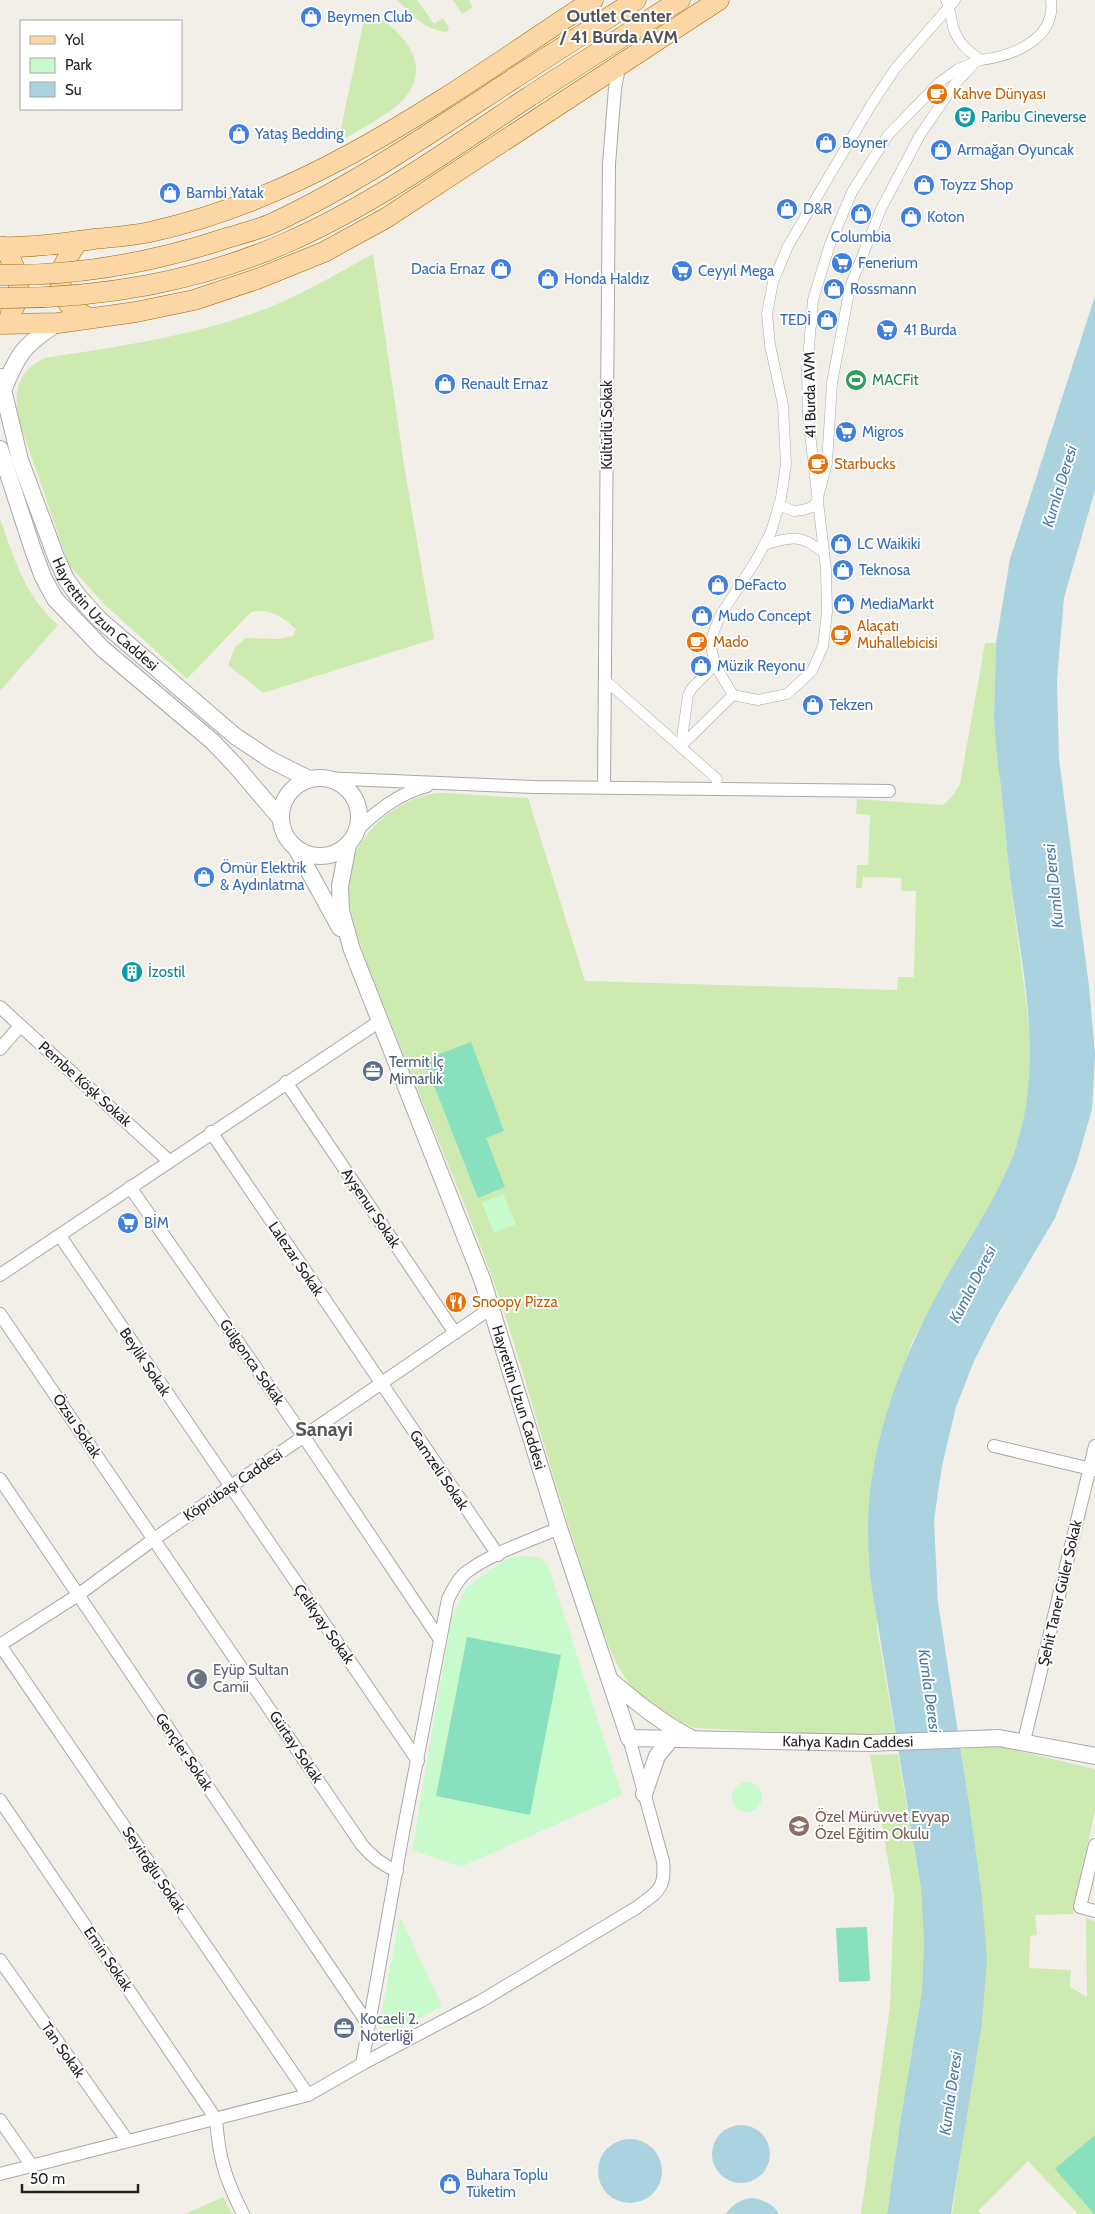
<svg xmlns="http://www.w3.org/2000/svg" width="1095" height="2214" font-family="Cabin,sans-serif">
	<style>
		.grass { fill: #cdebb0 }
		.park { fill: #c8facc }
		.pitch { fill: #88e0be }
		.water { fill: #aad3df }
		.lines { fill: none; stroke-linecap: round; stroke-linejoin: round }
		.pedestrian-casing { stroke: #a9a9a9; stroke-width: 11 }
		.minor-casing { stroke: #a9a9a9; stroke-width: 14 }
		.tertiary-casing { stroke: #a9a9a9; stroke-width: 18 }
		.primary-casing { stroke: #a06b00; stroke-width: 21 }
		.pedestrian { stroke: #fff; stroke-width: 10 }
		.minor { stroke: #fff; stroke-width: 12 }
		.tertiary { stroke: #fff; stroke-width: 16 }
		.primary { stroke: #fcd6a4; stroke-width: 20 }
		.primary-bridge-casing { stroke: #a06b00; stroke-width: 21; stroke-linecap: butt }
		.primary-bridge { stroke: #fcd6a4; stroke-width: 20 }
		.labels { text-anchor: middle; stroke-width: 4; stroke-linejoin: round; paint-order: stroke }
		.shop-label { font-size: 15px; fill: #366cbe; stroke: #fff; text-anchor: start }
		.food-label { font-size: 15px; fill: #c56008; stroke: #fff; text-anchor: start }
		.culture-label { font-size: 15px; fill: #0d838f; stroke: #fff; text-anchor: start }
		.leisure-label { font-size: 15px; fill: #27864d; stroke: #fff; text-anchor: start }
		.street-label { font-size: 15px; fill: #222; stroke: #fff }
		.service-label { font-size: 15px; fill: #4e5e75; stroke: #fff; text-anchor: start }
		.worship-label { font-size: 15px; fill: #5b616d; stroke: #fff; text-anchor: start }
		.education-label { font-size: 15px; fill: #785e54; stroke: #fff; text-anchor: start }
		.water-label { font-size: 16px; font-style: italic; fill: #4a7aab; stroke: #fff }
		.quarter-label { font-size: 18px; font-weight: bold; fill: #555; stroke: #fff }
		.district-label { font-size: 20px; font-weight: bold; fill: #555; stroke: #fff }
	</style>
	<rect width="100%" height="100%" fill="#f2efe9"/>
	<!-- grass -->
	<g class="grass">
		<path d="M397,0H417L434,24L443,18L449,28L447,32C425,30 411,15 397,0Z"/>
		<path d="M453,0H469L473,7L462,14Z"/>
		<path d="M371,12C401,31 435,63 404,99C393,112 362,128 346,138L341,128L364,20Z"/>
		<path d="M373,254L405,471L434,639L263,693L228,665L235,647L246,638L278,639L293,636L296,629C283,617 268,607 251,612L187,679L104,604L69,565L20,424C13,395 15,372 45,358C123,346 202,335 275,305C308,291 341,271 373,254Z"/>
		<path d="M0,519C15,560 24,594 58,625L0,691Z"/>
		<path d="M985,643H996L994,721L1011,887L1026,1001L1031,1046L1030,1077L1026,1108L1019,1137L1008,1168L992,1203L969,1239L912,1342L883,1426L877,1628L895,1734L835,1735L695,1728C672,1719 648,1706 632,1687C609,1658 600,1621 588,1586C562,1507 539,1427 515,1347C484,1243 438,1144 399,1043C383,1002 340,912 349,871C359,832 395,800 435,793C444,792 455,794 464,794C485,796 507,797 528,798L585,981L897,990L898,977H914L916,891H902L901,878L863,877L862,888H856L857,865H868L870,815L856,814L857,799L943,805L951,798L960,784Z"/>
		<path d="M998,1746L1095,1769V1810L1073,1914L1035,1915L1037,1935L1030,1936L1029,1968L1071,1970L1070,1987L1087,1997L1086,1918L1095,1921V2135L1056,2169L1094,2214H1078L1028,2161L978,2211L981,2214H952L962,2145L982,1895L961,1749Z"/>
		<path d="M898,1754L921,1889L924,1940L922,1991L901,2117L887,2214H861L890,2007L894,1895L870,1755Z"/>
		<path d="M223,2197L232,2214H185Z"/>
	</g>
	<!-- park -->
	<g class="park">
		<path d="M503,1194L516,1224L494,1233L482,1203Z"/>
		<path d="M528,1556L541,1558L548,1565L622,1795L461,1867L412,1850L451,1620L466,1588L495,1566L511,1557Z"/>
		<circle cx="747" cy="1797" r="15"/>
		<path d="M400,1917L442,2006C426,2014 403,2030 384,2027L380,2021Z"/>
	</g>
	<!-- pitch -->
	<g class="pitch">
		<path d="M471,1042L504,1131L486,1138L505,1187L478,1198L424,1060Z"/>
		<path d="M467,1637L561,1655L530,1815L436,1796Z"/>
		<path d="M867,1927L870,1981L839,1982L836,1928Z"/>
		<path d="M1095,2135V2214H1094L1055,2169Z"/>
	</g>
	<!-- water -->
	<g class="water">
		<path d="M1095,296V490L1064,598L1057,679L1059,759L1089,986L1095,1054L1092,1109L1076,1165L1055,1218L997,1316L974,1361L956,1407L942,1466L934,1520L938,1603L969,1803L982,1895L987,1960L982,2023L951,2214H887L901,2117L922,1991L924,1940L921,1889L870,1576C869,1559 868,1542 868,1525C870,1438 903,1355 945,1280C972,1233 1004,1189 1019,1137C1042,1056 1023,973 1012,892C1006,850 1004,807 998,765L994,721L996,643L1010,559Z"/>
		<circle cx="741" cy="2154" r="29"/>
		<circle cx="630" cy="2171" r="32"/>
		<path d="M752,2198C763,2200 773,2203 779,2214H726C732,2204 740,2200 752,2198Z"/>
	</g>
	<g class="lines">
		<!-- pedestrian casing -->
		<g class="pedestrian-casing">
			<g id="pedestrian">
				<path d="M981,60C1013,56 1056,39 1051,0"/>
				<path d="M779,505L794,511L803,510L812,507L817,501L827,463L832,383L850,287L881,209L920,135L954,85L972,66"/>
				<path d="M764,545C791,536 802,534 824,553"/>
				<path d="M605,680L717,779L716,788"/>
				<path d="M733,695L715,665L710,642L720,616L755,562L771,532L781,498L786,464L783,405L770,345L767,314L773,282L788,246L871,105L895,69L955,0"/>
				<path d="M681,746L733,695L758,700L787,694L812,671L823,646L827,612L826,569L808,417L807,370L813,300L830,244L852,192L888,135L940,82L958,69L981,60C968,51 958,43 953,27C951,17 950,9 946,0"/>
				<path d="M681,746L688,695L692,688L715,665"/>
			</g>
		</g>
		<!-- minor casing -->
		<g class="minor-casing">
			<g id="minor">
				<path d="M322,778L534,787L889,791"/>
				<path d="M604,787L609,164L615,88L620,63"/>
				<path d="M357,830C377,811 399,793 427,786"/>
				<path d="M0,1007L169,1161"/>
				<path d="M0,1049L20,1026"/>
				<path d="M286,1082L455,1333"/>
				<path d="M211,1132L498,1555"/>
				<path d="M130,1187L304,1437L439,1638"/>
				<path d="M60,1236L418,1761"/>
				<path d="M0,1275L380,1021"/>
				<path d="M0,1314L362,1845C372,1857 382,1865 397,1871"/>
				<path d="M994,1446L1095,1470"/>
				<path d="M0,1479L368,2024"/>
				<path d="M0,1645L78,1595L154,1539L491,1308"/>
				<path d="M0,1645L308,2095"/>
				<path d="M1024,1741L1095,1446"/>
				<path d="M0,1800L216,2119C219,2159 225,2178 243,2214"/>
				<path d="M1095,1845L1080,1907L1095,1911"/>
				<path d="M0,1960L127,2140"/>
				<path d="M362,2064L402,1838L448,1599C453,1589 459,1577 468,1571C492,1553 532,1540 559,1528"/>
				<path d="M0,2120L32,2166"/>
				<path d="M0,2174L308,2095L362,2064L481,2001L636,1908C657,1892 666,1890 663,1861L629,1738"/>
			</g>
		</g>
		<!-- tertiary casing -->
		<g class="tertiary-casing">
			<g id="tertiary">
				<path id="s1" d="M0,377L20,460L56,557L66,579L79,597L99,619L235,736L271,760L309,779"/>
				<path d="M2,393C17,355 23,345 58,323"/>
				<path d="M0,449L33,550L43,577L55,599L103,649L212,741L235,765L281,819"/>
				<circle cx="320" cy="817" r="39"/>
				<path id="s2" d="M348,845L340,886L341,911L352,950L482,1279L559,1528L629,1738L869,1743L999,1738L1095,1756"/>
				<path d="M296,848L340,928"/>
				<path d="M610,1680C636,1702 660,1722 691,1738"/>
				<path d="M644,1794L657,1756L671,1739"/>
			</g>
		</g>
		<!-- primary casing -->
		<g class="primary-casing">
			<g id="primary">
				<path d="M513,79L636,0"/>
				<path d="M530,96L680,0"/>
				<path d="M78,241C65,260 51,282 69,304C73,309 82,314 88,318"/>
				<path d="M0,247C27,248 67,243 94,239C113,237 132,236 150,232C316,196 454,91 593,0"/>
				<path d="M4,247C16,267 26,291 11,312"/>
				<path d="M0,324L58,323L136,312L194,300L257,279L324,252L386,218L719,0"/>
			</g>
		</g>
		<!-- pedestrian -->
		<use href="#pedestrian" class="pedestrian"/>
		<!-- minor -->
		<use href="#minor" class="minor"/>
		<!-- tertiary -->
		<use href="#tertiary" class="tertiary"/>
		<!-- primary -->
		<use href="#primary" class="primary"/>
		<!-- primary-bridge casing -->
		<g class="primary-bridge-casing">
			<g id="primary-bridge">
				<path d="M0,275C78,276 156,262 230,237C244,233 260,229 273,223C358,183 435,130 513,79"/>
				<path d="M0,298C97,299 198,282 288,242C374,204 452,148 530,96"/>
			</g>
		</g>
		<!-- primary-bridge -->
		<use href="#primary-bridge" class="primary-bridge"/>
	</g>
	<!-- icons -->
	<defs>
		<g id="shop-disc" transform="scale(1.125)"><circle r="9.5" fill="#3f7fe0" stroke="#fff"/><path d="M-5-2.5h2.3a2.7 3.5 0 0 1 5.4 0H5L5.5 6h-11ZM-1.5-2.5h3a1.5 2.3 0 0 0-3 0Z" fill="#fff"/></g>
		<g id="cafe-disc" transform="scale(1.125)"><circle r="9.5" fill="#e8710a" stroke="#fff"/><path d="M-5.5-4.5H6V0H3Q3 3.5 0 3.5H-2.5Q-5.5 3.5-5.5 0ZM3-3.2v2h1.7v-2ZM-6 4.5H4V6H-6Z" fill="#fff"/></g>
		<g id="theatre-disc" transform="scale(1.125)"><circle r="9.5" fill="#0f9aa8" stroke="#fff"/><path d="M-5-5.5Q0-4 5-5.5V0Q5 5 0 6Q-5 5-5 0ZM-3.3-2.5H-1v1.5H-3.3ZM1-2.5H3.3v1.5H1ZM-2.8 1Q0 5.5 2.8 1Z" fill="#fff"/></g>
		<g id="supermarket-disc" transform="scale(1.125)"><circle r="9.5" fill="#3f7fe0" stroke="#fff"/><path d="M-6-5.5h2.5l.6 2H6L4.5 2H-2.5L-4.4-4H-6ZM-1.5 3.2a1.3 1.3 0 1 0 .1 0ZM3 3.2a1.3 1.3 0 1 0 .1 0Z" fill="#fff"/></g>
		<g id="stadium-disc" transform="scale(1.125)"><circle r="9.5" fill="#2e9e5b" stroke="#fff"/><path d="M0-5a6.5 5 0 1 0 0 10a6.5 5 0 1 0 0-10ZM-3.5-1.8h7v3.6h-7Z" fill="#fff"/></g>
		<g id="building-disc" transform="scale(1.125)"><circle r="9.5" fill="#0f9aa8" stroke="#fff"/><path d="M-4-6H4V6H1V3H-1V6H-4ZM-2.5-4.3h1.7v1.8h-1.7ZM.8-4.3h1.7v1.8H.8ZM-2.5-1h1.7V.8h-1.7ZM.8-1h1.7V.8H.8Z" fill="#fff"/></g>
		<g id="office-disc" transform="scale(1.125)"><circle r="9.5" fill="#5c6f8a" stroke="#fff"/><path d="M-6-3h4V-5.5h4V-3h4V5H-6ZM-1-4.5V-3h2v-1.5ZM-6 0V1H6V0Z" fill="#fff"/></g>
		<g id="restaurant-disc" transform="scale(1.125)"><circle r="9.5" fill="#e8710a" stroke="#fff"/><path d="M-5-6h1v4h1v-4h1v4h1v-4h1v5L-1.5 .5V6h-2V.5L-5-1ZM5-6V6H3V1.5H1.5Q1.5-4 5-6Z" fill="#fff"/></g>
		<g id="mosque-disc" transform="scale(1.125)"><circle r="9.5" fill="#6b7280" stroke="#fff"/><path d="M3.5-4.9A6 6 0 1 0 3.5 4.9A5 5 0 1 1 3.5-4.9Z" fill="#fff"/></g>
		<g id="school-disc" transform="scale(1.125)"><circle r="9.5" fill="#8d6e63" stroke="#fff"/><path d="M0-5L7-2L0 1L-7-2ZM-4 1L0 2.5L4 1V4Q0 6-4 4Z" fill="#fff"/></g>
	</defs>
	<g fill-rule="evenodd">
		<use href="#shop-disc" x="311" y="17"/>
		<use href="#cafe-disc" x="937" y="94"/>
		<use href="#theatre-disc" x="965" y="117"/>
		<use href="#shop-disc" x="239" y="134"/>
		<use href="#shop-disc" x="826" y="143"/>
		<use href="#shop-disc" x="941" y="150"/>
		<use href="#shop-disc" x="924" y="185"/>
		<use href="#shop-disc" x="170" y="193"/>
		<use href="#shop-disc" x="787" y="209"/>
		<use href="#shop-disc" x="861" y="214"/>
		<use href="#shop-disc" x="911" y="217"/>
		<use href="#supermarket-disc" x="842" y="263"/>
		<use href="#shop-disc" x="501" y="269"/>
		<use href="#supermarket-disc" x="682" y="271"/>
		<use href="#shop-disc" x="548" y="279"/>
		<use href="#shop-disc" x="834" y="289"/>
		<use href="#shop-disc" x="827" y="320"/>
		<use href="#supermarket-disc" x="887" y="330"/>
		<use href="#stadium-disc" x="856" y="380"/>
		<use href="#shop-disc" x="445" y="384"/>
		<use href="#supermarket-disc" x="846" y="432"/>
		<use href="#cafe-disc" x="818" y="464"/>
		<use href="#shop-disc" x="841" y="544"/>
		<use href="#shop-disc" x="843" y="570"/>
		<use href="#shop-disc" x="718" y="585"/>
		<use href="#shop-disc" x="844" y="604"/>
		<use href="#shop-disc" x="702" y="616"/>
		<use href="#cafe-disc" x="841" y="635"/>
		<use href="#cafe-disc" x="697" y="642"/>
		<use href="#shop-disc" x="701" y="666"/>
		<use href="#shop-disc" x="813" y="705"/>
		<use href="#shop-disc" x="204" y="877"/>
		<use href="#building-disc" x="132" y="972"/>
		<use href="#office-disc" x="373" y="1071"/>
		<use href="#supermarket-disc" x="128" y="1223"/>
		<use href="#restaurant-disc" x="456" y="1302"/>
		<use href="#mosque-disc" x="197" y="1679"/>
		<use href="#school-disc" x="799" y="1826"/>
		<use href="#office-disc" x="344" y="2028"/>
		<use href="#shop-disc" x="450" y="2184"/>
	</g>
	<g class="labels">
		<!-- shop labels -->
		<g class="shop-label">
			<text x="327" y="22">Beymen Club</text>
			<text x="255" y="139">Yataş Bedding</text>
			<text x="842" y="148">Boyner</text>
			<text x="957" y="155">Armağan Oyuncak</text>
			<text x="940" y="190">Toyzz Shop</text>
			<text x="186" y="198">Bambi Yatak</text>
			<text x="803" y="214">D&amp;R</text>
			<text x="927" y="222">Koton</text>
			<text x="861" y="242" text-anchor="middle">Columbia</text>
			<text x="858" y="268">Fenerium</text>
			<text x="485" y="274" text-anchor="end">Dacia Ernaz</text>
			<text x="698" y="276">Ceyyıl Mega</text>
			<text x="564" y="284">Honda Haldız</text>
			<text x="850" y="294">Rossmann</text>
			<text x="811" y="325" text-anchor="end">TEDİ</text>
			<text x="903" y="335">41 Burda</text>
			<text x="461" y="389">Renault Ernaz</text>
			<text x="862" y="437">Migros</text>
			<text x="857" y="549">LC Waikiki</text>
			<text x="859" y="575">Teknosa</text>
			<text x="734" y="590">DeFacto</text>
			<text x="860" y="609">MediaMarkt</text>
			<text x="718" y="621">Mudo Concept</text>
			<text x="717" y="671">Müzik Reyonu</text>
			<text x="829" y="710">Tekzen</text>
			<text x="220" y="873">Ömür Elektrik<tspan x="220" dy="17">&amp; Aydınlatma</tspan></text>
			<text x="144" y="1228">BİM</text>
			<text x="466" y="2180">Buhara Toplu<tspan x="466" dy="17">Tüketim</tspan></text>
		</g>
		<!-- food labels -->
		<g class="food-label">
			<text x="953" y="99">Kahve Dünyası</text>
			<text x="834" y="469">Starbucks</text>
			<text x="857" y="631">Alaçatı<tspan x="857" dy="17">Muhallebicisi</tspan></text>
			<text x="713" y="647">Mado</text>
			<text x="472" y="1307">Snoopy Pizza</text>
		</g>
		<!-- culture labels -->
		<g class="culture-label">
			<text x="981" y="122">Paribu Cineverse</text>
			<text x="148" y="977">İzostil</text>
		</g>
		<!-- leisure labels -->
		<g class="leisure-label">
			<text x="872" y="385">MACFit</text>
		</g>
		<!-- street labels -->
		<g class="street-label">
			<text transform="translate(810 395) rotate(-91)" y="5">41 Burda AVM</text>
			<text transform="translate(607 425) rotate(-90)" y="5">Kültürlü Sokak</text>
			<text dy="5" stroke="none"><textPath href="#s1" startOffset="265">Hayrettin Uzun Caddesi</textPath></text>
			<text transform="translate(85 1084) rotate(42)" y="5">Pembe Köşk Sokak</text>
			<text transform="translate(371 1208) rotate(56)" y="5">Ayşenur Sokak</text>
			<text transform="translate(296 1259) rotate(56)" y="5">Lalezar Sokak</text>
			<text transform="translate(145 1362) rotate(56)" y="5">Beylik Sokak</text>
			<text transform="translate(252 1362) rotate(55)" y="5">Gülgonca Sokak</text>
			<text dy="5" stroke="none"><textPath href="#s2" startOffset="585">Hayrettin Uzun Caddesi</textPath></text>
			<text transform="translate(77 1426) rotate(56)" y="5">Özsu Sokak</text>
			<text transform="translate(439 1470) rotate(56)" y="5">Gamzeli Sokak</text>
			<text transform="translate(233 1485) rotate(-34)" y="5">Köprübaşı Caddesi</text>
			<text transform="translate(1060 1593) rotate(-77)" y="5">Şehit Taner Güler Sokak</text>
			<text transform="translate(324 1624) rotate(55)" y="5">Çelikyay Sokak</text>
			<text dy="5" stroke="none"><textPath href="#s2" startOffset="1162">Kahya Kadın Caddesi</textPath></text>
			<text transform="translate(296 1747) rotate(56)" y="5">Gürtay Sokak</text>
			<text transform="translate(184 1752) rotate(56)" y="5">Gençler Sokak</text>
			<text transform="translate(154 1870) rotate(56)" y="5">Seyitoğlu Sokak</text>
			<text transform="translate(108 1959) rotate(56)" y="5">Emin Sokak</text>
			<text transform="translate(63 2050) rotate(55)" y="5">Tan Sokak</text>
		</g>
		<!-- service labels -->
		<g class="service-label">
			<text x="389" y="1067">Termit İç<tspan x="389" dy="17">Mimarlık</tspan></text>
			<text x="360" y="2024">Kocaeli 2.<tspan x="360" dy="17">Noterliği</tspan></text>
		</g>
		<!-- worship labels -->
		<g class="worship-label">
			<text x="213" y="1675">Eyüp Sultan<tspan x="213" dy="17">Camii</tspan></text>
		</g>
		<!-- education labels -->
		<g class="education-label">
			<text x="815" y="1822">Özel Mürüvvet Evyap<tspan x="815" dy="17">Özel Eğitim Okulu</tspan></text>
		</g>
		<!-- water labels -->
		<g class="water-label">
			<text transform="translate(1059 486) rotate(-73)" y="6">Kumla Deresi</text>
			<text transform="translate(1053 886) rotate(-96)" y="6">Kumla Deresi</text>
			<text transform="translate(972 1284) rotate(-63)" y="6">Kumla Deresi</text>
			<text transform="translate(930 1691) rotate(82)" y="6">Kumla Deresi</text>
			<text transform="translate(950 2093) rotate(-82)" y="6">Kumla Deresi</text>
		</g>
		<!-- quarter labels -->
		<g class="quarter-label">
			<text x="619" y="22">Outlet Center<tspan x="619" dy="21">/ 41 Burda AVM</tspan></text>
		</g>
		<!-- district labels -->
		<g class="district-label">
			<text x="324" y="1436">Sanayi</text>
		</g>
	</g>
	<!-- legend -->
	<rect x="20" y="20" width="162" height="90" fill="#ffffff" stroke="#a7a7a7"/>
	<rect x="30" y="36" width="25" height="8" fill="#fcd6a4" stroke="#a7a7a7"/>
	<text x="65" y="45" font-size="15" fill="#222222">Yol</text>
	<rect x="30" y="58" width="25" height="15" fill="#c8facc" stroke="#a7a7a7"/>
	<text x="65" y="70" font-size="15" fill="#222222">Park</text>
	<rect x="30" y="82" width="25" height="15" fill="#aad3df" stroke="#a7a7a7"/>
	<text x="65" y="95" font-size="15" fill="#222222">Su</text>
	<!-- scale -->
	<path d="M22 2184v8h116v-8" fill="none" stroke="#222222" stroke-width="2.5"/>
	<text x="30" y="2184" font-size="15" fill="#222222" stroke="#ffffff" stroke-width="4" paint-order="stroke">50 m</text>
</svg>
